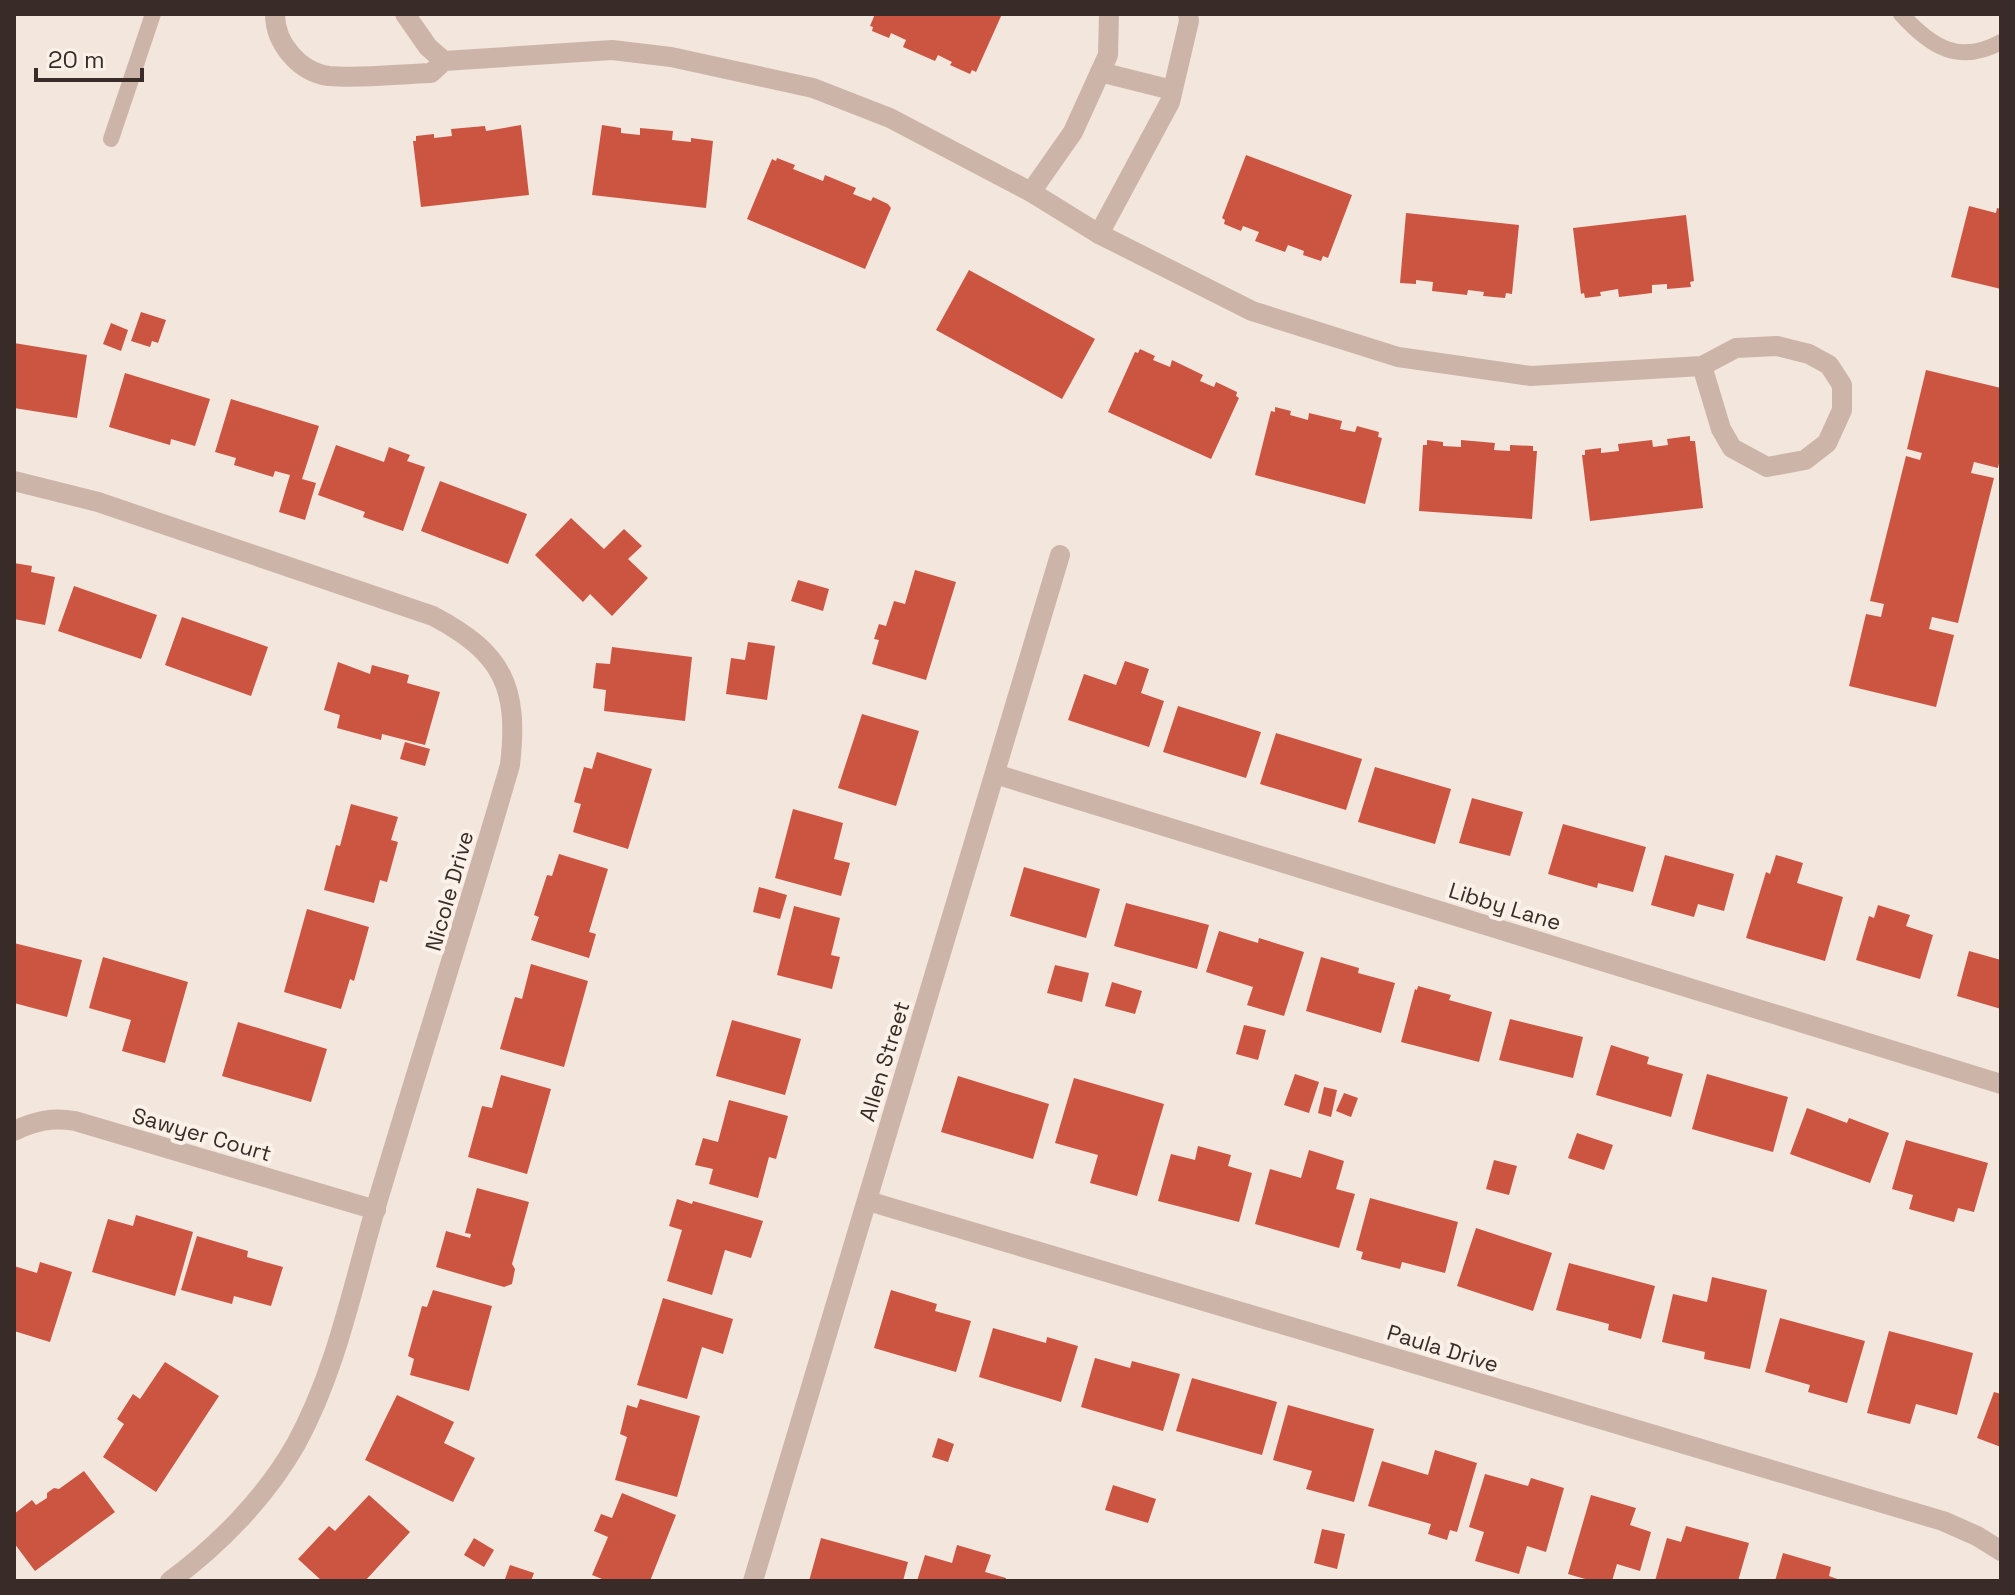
<svg xmlns="http://www.w3.org/2000/svg" width="2015" height="1595" font-family="'Space Grotesk',sans-serif">
	<style>
		.building { fill: #cc5542 }
		.lines { fill: none; stroke-linecap: round; stroke-linejoin: round }
		.lane { stroke: #ccb5a8; stroke-width: 16 }
		.street { stroke: #ccb5a8; stroke-width: 20 }
		.labels { text-anchor: middle; stroke-width: 8; stroke-linejoin: round; paint-order: stroke }
		.street-label { font-size: 22px; fill: #392c28; stroke: #fbf1e9 }
	</style>
	<rect width="100%" height="100%" fill="#f3e6dd"/>
	<!-- building -->
	<g class="building">
		<path d="M875,14H1002L976,72L972,70L970,74L950,65L952,62L938,55L935,61L903,47L906,40L891,33L889,38L872,31L873,27L870,26Z"/>
		<path d="M521,125L529,195L421,207L413,141H416V136L434,134V138L452,136L451,129L485,126L486,131Z"/>
		<path d="M602,125L621,128V133L640,135V128L673,131L672,140L691,142V138L713,141L706,208L592,195Z"/>
		<path d="M1246,155L1352,195L1328,258L1323,256L1321,261L1303,255L1304,251L1288,245L1285,252L1255,241L1259,232L1243,226L1241,231L1224,224L1225,220L1222,218Z"/>
		<path d="M777,158L795,165L793,169L823,181L825,175L856,188L853,194L871,201L873,197L888,204L891,208L865,269L747,219L772,159L776,161Z"/>
		<path d="M1969,206L1996,213L1997,208L2001,209V289L1951,277Z"/>
		<path d="M1406,213L1519,225L1512,294L1506,293L1505,298L1483,296L1484,292L1468,290L1467,295L1432,291L1433,282L1416,280V284L1400,283Z"/>
		<path d="M1686,215L1694,281L1690,282L1691,287L1667,289V284L1652,285V293L1619,297L1618,289L1600,292L1601,296L1585,298L1584,293L1581,294L1573,228Z"/>
		<path d="M969,270L1095,339L1062,399L936,330Z"/>
		<path d="M141,312L166,320L158,343L152,341L150,347L131,341Z"/>
		<path d="M111,323L128,330L121,351L103,344Z"/>
		<path d="M14,343L87,355L77,418L14,408Z"/>
		<path d="M1140,349L1155,356L1153,360L1170,367L1172,360L1203,375L1200,381L1214,387L1216,382L1237,392L1236,396L1239,398L1211,459L1108,412L1135,352L1138,353Z"/>
		<path d="M1926,370L2001,388V454L1998,468L1974,462L1971,473L1994,478L1958,623L1932,617L1929,629L1954,635L1936,707L1849,686L1866,614L1881,617L1884,604L1870,601L1906,456L1920,460L1922,453L1907,449Z"/>
		<path d="M125,373L210,399L195,446L171,439L170,445L109,427Z"/>
		<path d="M231,399L319,426L302,479L316,483L305,520L279,512L290,475L275,471L273,477L234,465L236,458L215,452Z"/>
		<path d="M1275,407L1291,411L1290,415L1308,420L1309,413L1342,421L1340,429L1355,432L1357,426L1379,432L1378,437L1382,438L1365,504L1255,475L1271,411L1275,412Z"/>
		<path d="M1690,436V441H1695L1703,508L1590,521L1582,455H1585V450L1601,448V453L1619,451L1618,444L1652,440L1653,447L1668,445L1667,439Z"/>
		<path d="M1427,440L1443,442V446L1461,447V440L1495,443L1494,450L1510,451V445L1533,446V451H1537L1532,519L1419,511L1423,445H1427Z"/>
		<path d="M336,445L384,462L389,447L410,455L407,461L425,467L403,531L363,517L365,512L318,495Z"/>
		<path d="M440,481L527,514L508,564L421,531Z"/>
		<path d="M571,518L604,549L624,529L642,546L628,559L648,578L612,616L590,594L583,602L535,555Z"/>
		<path d="M14,563L32,566L31,572L55,577L45,625L14,619Z"/>
		<path d="M915,570L956,582L926,680L872,664L879,640L874,639L879,624L886,626L894,601L905,604Z"/>
		<path d="M798,580L829,589L823,611L791,601Z"/>
		<path d="M74,586L157,615L141,659L58,631Z"/>
		<path d="M182,617L268,647L251,696L165,665Z"/>
		<path d="M748,642L775,646L767,700L726,694L731,658L745,660Z"/>
		<path d="M612,647L692,657L685,721L604,711L606,690L593,688L596,663L610,664Z"/>
		<path d="M1125,661L1149,669L1141,693L1164,701L1149,747L1068,720L1084,674L1116,685Z"/>
		<path d="M338,662L370,674L372,665L409,675L407,683L440,692L425,745L382,734L381,740L337,728L340,715L324,710Z"/>
		<path d="M1178,706L1261,732L1246,778L1163,752Z"/>
		<path d="M862,714L919,731L896,806L838,788Z"/>
		<path d="M1276,733L1362,759L1346,810L1260,784Z"/>
		<path d="M405,742L430,749L425,766L400,759Z"/>
		<path d="M597,752L652,769L628,849L573,832L581,804L574,802L584,767L592,769Z"/>
		<path d="M1375,767L1451,789L1435,844L1358,822Z"/>
		<path d="M1472,798L1523,812L1510,856L1459,843Z"/>
		<path d="M351,804L398,817L391,840L398,842L387,882L380,880L374,903L324,890L336,845L340,846Z"/>
		<path d="M793,809L843,823L834,859L850,863L841,896L775,878Z"/>
		<path d="M1563,824L1646,847L1633,892L1598,883L1597,888L1548,874Z"/>
		<path d="M559,854L608,869L589,932L596,934L589,958L531,940L539,917L534,915L547,875L552,876Z"/>
		<path d="M1665,855L1734,874L1724,911L1698,904L1694,917L1651,905Z"/>
		<path d="M1776,855L1803,863L1797,883L1843,897L1825,961L1746,938L1766,872L1770,874Z"/>
		<path d="M1024,867L1100,889L1086,938L1010,916Z"/>
		<path d="M759,887L787,895L780,919L753,912Z"/>
		<path d="M1126,903L1209,925L1197,969L1114,946Z"/>
		<path d="M1878,905L1910,915L1906,926L1933,935L1920,979L1856,960L1869,916L1874,918Z"/>
		<path d="M794,906L840,918L831,955L840,957L832,989L777,975Z"/>
		<path d="M307,909L369,927L354,981L350,979L341,1009L284,992Z"/>
		<path d="M1219,931L1258,943L1259,938L1304,952L1284,1016L1247,1005L1253,987L1206,972Z"/>
		<path d="M14,943L82,960L67,1017L14,1003Z"/>
		<path d="M1969,951L2001,960V1009L1957,996Z"/>
		<path d="M103,957L188,982L165,1063L122,1051L131,1020L89,1008Z"/>
		<path d="M1321,957L1359,968L1358,973L1395,983L1381,1033L1306,1011Z"/>
		<path d="M531,964L588,981L564,1067L500,1049L515,997L522,999Z"/>
		<path d="M1055,965L1089,973L1082,1002L1047,993Z"/>
		<path d="M1112,982L1142,991L1135,1014L1105,1006Z"/>
		<path d="M1418,986L1451,995L1449,1000L1492,1012L1479,1062L1401,1042L1415,989L1417,990Z"/>
		<path d="M1510,1019L1583,1037L1573,1078L1499,1060Z"/>
		<path d="M732,1020L801,1039L785,1095L716,1076Z"/>
		<path d="M238,1022L327,1049L311,1102L222,1076Z"/>
		<path d="M1244,1025L1266,1030L1258,1060L1236,1054Z"/>
		<path d="M1611,1045L1649,1057L1647,1064L1683,1074L1671,1117L1596,1095Z"/>
		<path d="M1295,1074L1319,1082L1309,1113L1284,1105Z"/>
		<path d="M1707,1074L1788,1097L1773,1152L1692,1129Z"/>
		<path d="M501,1075L551,1089L527,1174L468,1157L482,1106L492,1108Z"/>
		<path d="M958,1076L1049,1104L1033,1159L941,1132Z"/>
		<path d="M1074,1078L1164,1104L1137,1196L1090,1183L1098,1155L1055,1143Z"/>
		<path d="M1324,1087L1337,1090L1331,1117L1318,1113Z"/>
		<path d="M1344,1093L1358,1098L1351,1117L1336,1111Z"/>
		<path d="M729,1100L788,1116L776,1159L769,1157L758,1198L709,1184L713,1169L695,1165L703,1138L718,1142Z"/>
		<path d="M1807,1108L1847,1123L1849,1118L1889,1133L1870,1183L1790,1154Z"/>
		<path d="M1577,1133L1613,1145L1604,1170L1568,1158Z"/>
		<path d="M1906,1140L1988,1163L1974,1212L1958,1208L1954,1222L1909,1209L1913,1195L1892,1189Z"/>
		<path d="M1198,1146L1231,1155L1228,1166L1252,1173L1239,1222L1158,1201L1171,1154L1195,1160Z"/>
		<path d="M1309,1150L1344,1161L1336,1189L1355,1194L1339,1248L1255,1224L1270,1169L1301,1178Z"/>
		<path d="M1494,1160L1517,1166L1509,1195L1486,1189Z"/>
		<path d="M477,1188L529,1202L512,1264L515,1269L512,1284L504,1287L436,1267L446,1231L470,1238L471,1234L465,1233Z"/>
		<path d="M1370,1198L1458,1222L1445,1273L1402,1262L1400,1269L1361,1259L1363,1252L1356,1250Z"/>
		<path d="M677,1199L692,1204L693,1201L763,1221L751,1258L725,1250L712,1295L667,1281L682,1230L669,1226Z"/>
		<path d="M136,1215L193,1232L175,1296L92,1272L108,1219L133,1226Z"/>
		<path d="M1476,1228L1552,1253L1533,1311L1457,1286Z"/>
		<path d="M197,1236L248,1251L247,1257L283,1267L271,1306L234,1296L232,1304L181,1290Z"/>
		<path d="M40,1262L72,1272L50,1342L14,1331V1266L37,1273Z"/>
		<path d="M1569,1263L1655,1286L1641,1339L1608,1330L1609,1324L1556,1310Z"/>
		<path d="M1712,1277L1767,1290L1750,1369L1704,1359L1705,1352L1662,1342L1673,1294L1707,1302Z"/>
		<path d="M433,1290L492,1306L469,1391L410,1375L414,1359L408,1356L422,1306L427,1307Z"/>
		<path d="M891,1290L937,1304L935,1311L971,1321L956,1372L874,1348Z"/>
		<path d="M663,1298L733,1319L723,1354L702,1347L687,1399L637,1385Z"/>
		<path d="M1780,1318L1865,1341L1847,1403L1808,1392L1810,1385L1765,1372Z"/>
		<path d="M993,1328L1046,1343L1047,1337L1078,1346L1061,1402L979,1377Z"/>
		<path d="M1889,1331L1973,1353L1957,1415L1916,1404L1910,1424L1867,1413Z"/>
		<path d="M1095,1358L1130,1368L1132,1361L1180,1374L1163,1431L1081,1407Z"/>
		<path d="M165,1362L219,1396L156,1492L103,1457L124,1424L117,1419L133,1394L140,1399Z"/>
		<path d="M1192,1378L1277,1402L1262,1455L1176,1431Z"/>
		<path d="M1994,1392L2001,1394V1447L1977,1438Z"/>
		<path d="M397,1395L454,1422L444,1443L475,1458L453,1502L365,1460Z"/>
		<path d="M640,1399L700,1416L677,1497L615,1480L627,1437L620,1434L627,1405L637,1408Z"/>
		<path d="M1288,1405L1374,1429L1354,1502L1306,1489L1312,1471L1273,1460Z"/>
		<path d="M938,1438L954,1444L948,1462L932,1457Z"/>
		<path d="M1435,1450L1477,1463L1457,1532L1450,1530L1447,1540L1428,1534L1431,1524L1368,1506L1382,1461L1428,1475Z"/>
		<path d="M84,1471L115,1512L35,1571L14,1543V1514L32,1500L36,1505L47,1498V1493L54,1488L59,1489Z"/>
		<path d="M1485,1474L1528,1486L1531,1478L1564,1488L1546,1552L1527,1546L1519,1574L1475,1561L1484,1532L1469,1527Z"/>
		<path d="M1113,1485L1156,1499L1148,1523L1105,1510Z"/>
		<path d="M622,1493L676,1515L650,1581H607L592,1575L608,1537L594,1531L601,1514L612,1518Z"/>
		<path d="M369,1495L410,1532L365,1581H322L298,1559L329,1526L335,1531Z"/>
		<path d="M1591,1495L1636,1508L1630,1525L1651,1532L1640,1571L1617,1564L1612,1581H1592L1568,1574Z"/>
		<path d="M1686,1526L1749,1543L1738,1581H1655L1667,1538L1681,1542Z"/>
		<path d="M1322,1529L1345,1534L1337,1569L1314,1563Z"/>
		<path d="M474,1538L494,1550L484,1567L464,1555Z"/>
		<path d="M821,1538L908,1562L903,1581H809Z"/>
		<path d="M957,1545L991,1555L985,1572L1006,1578V1581H917L925,1555L952,1563Z"/>
		<path d="M1783,1553L1831,1567L1829,1576L1843,1581H1775Z"/>
		<path d="M510,1565L534,1573L531,1581L505,1579Z"/>
	</g>
	<g class="lines">
		<!-- lane -->
		<g class="lane">
			<path d="M1901,14C1931,47 1959,65 2001,42"/>
			<path d="M111,139L153,14"/>
		</g>
		<!-- street -->
		<g class="street">
			<path d="M275,14C275,43 299,72 329,76C362,79 398,74 431,73L444,61L612,50L671,57L813,88L890,118L1031,192L1099,234L1252,311L1398,357L1531,376L1702,366L1736,348L1777,346L1809,354L1829,365L1842,385V410L1827,443L1805,460L1767,467L1732,448L1721,429L1702,366"/>
			<path d="M405,14L428,47L444,61"/>
			<path d="M1100,72L1172,90"/>
			<path d="M1031,192L1073,132L1108,55L1109,14"/>
			<path d="M1099,234L1170,102L1189,21L1188,14"/>
			<path d="M14,481L98,502L433,616C503,653 519,687 510,765C467,914 419,1062 375,1210C352,1289 336,1371 296,1444C266,1497 218,1546 170,1581"/>
			<path d="M995,774L2001,1084"/>
			<path d="M14,1131C35,1121 52,1117 75,1121L376,1210"/>
			<path d="M868,1201L1943,1521L1977,1536L2001,1551"/>
			<path d="M753,1581L1060,555"/>
		</g>
	</g>
	<g class="labels">
		<!-- street labels -->
		<g class="street-label">
			<text transform="translate(449 891) rotate(-74)" y="8">Nicole Drive</text>
			<text transform="translate(1505 906) rotate(17)" y="8">Libby Lane</text>
			<text transform="translate(884 1061) rotate(-73)" y="8">Allen Street</text>
			<text transform="translate(202 1134) rotate(16)" y="8">Sawyer Court</text>
			<text transform="translate(1443 1348) rotate(17)" y="8">Paula Drive</text>
		</g>
	</g>
	<!-- border -->
	<rect width="2015" height="1595" fill="none" stroke="#392c28" stroke-width="32"/>
	<!-- scale -->
	<path d="M36 68v12h106v-12" fill="none" stroke="#392c28" stroke-width="4"/>
	<text x="48" y="68" font-size="24" fill="#392c28" stroke="#fbf1e9" stroke-width="6" paint-order="stroke">20 m</text>
</svg>
